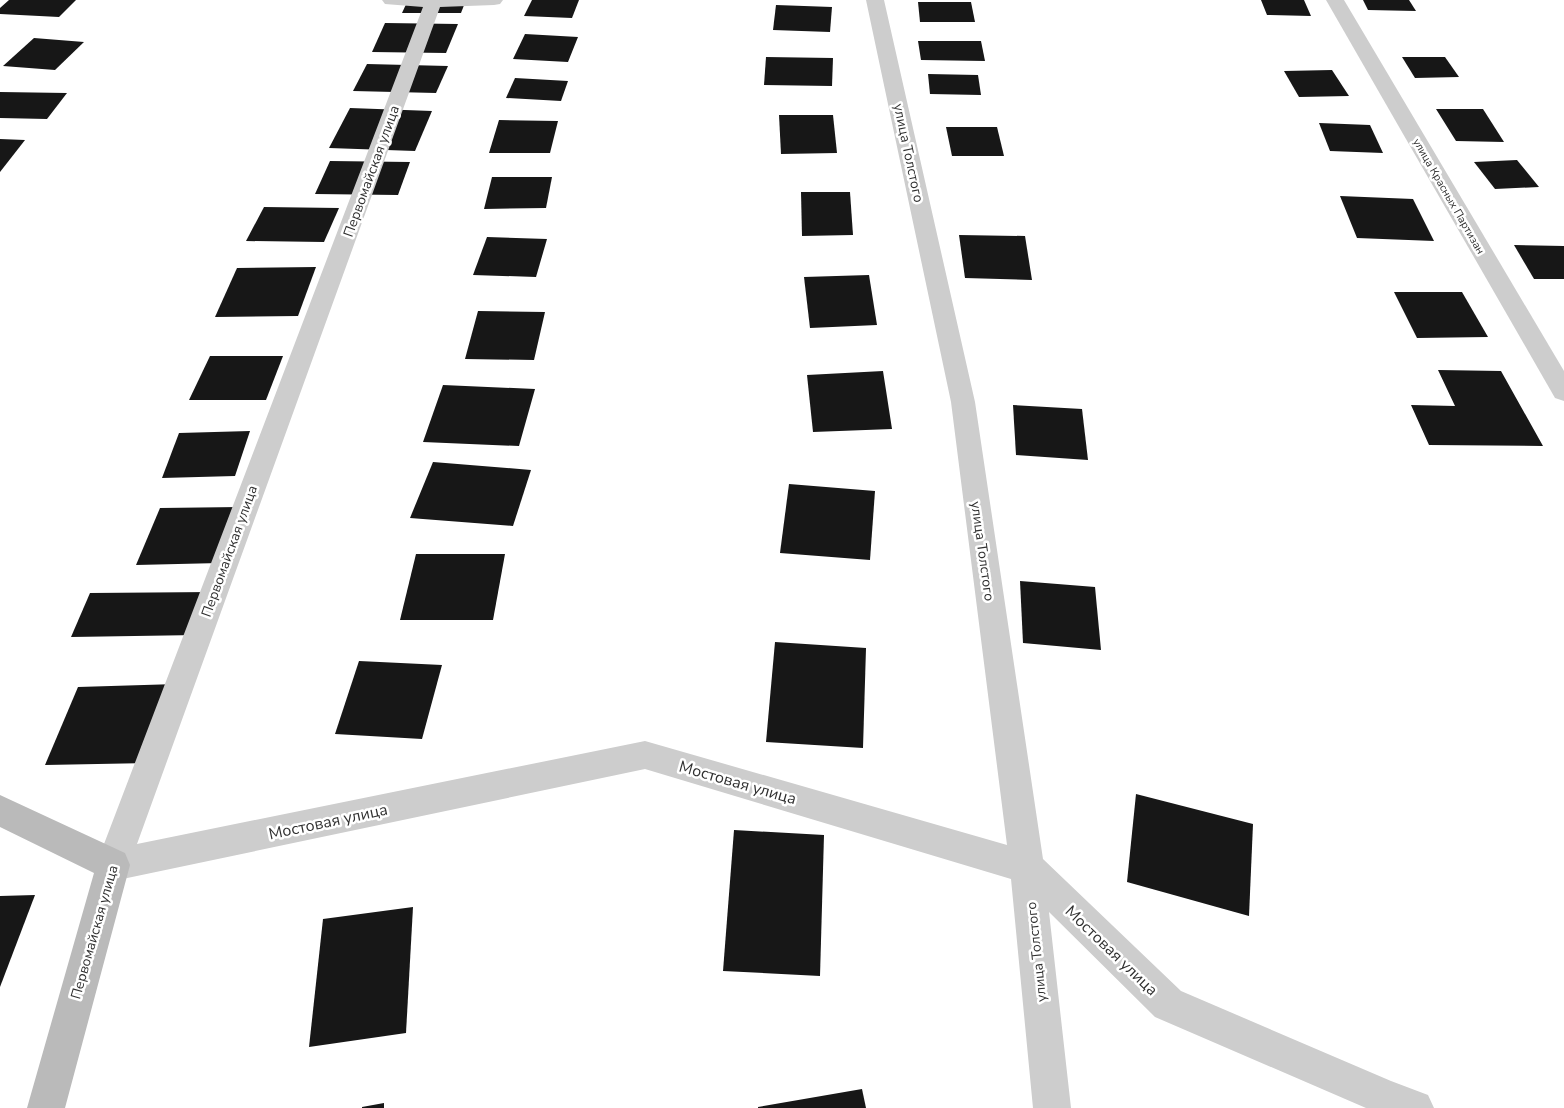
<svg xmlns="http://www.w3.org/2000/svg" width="1564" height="1108" font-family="'Nunito Sans',sans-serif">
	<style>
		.building { fill: #171717 }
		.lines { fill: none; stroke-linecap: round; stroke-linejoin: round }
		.minor { fill: #cdcdcd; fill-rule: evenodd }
		.secondary { fill: #bababa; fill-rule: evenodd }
		.labels { text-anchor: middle; stroke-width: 5; stroke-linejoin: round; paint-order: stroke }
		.far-street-label { font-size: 11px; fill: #303030; stroke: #fff }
		.street-label { font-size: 14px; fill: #303030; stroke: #fff }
		.near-street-label { font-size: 16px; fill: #303030; stroke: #fff }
	</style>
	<rect width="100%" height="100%" fill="#fff"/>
	<!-- building -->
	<g class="building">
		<path d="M9,0H76L59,17L0,14V8Z"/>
		<path d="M408,0H466L461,13H402Z"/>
		<path d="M532,0H579L572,18L524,16Z"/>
		<path d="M1261,0H1304L1311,16L1267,15Z"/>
		<path d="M1363,0H1409L1416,11L1368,10Z"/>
		<path d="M918,2H971L975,22H920Z"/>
		<path d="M776,5L832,7L830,32L773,30Z"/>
		<path d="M385,23L458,24L446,53L372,52Z"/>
		<path d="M525,34L578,37L568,62L513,59Z"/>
		<path d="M34,38L84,42L55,70L3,66Z"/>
		<path d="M918,41H981L985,61L921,60Z"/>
		<path d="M766,57L833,58L832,86L764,85Z"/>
		<path d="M1402,57H1445L1459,77L1415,78Z"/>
		<path d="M367,64L448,66L436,93L353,91Z"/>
		<path d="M1332,70L1349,96L1299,97L1284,71Z"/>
		<path d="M928,74L978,75L981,95L930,94Z"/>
		<path d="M515,78L568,81L561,101L506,98Z"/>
		<path d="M0,92L67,93L47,119L0,118Z"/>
		<path d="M350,108L432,111L415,151L329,148Z"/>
		<path d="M1436,109H1483L1504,142L1456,141Z"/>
		<path d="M779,115H833L837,153L781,154Z"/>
		<path d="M499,120L558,121L550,153H489Z"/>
		<path d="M1319,123L1370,125L1383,153L1330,151Z"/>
		<path d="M946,127H997L1004,156H952Z"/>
		<path d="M0,139L25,140L0,172Z"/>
		<path d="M1517,160L1539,187L1495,189L1474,162Z"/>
		<path d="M330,161L410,162L398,195L315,194Z"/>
		<path d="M492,177H552L546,208L484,209Z"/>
		<path d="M801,192H850L853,235L802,236Z"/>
		<path d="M1340,196L1413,199L1434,241L1357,238Z"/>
		<path d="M264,207L339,208L324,242L246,241Z"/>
		<path d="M959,235L1025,236L1032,280L965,278Z"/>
		<path d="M487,237L547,239L536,277L473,275Z"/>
		<path d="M1514,245L1564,246V279H1534Z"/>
		<path d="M316,267L298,316L215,317L237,268Z"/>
		<path d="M869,275L877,325L810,328L804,277Z"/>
		<path d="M1394,292H1462L1488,337L1417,338Z"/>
		<path d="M478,311L545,312L534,360L465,359Z"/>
		<path d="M210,356H283L266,400H189Z"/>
		<path d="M1438,370L1501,371L1543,446L1429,445L1411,405L1455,406Z"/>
		<path d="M883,371L892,429L813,432L807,375Z"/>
		<path d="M443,385L535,389L519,446L423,442Z"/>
		<path d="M1013,405L1082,409L1088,460L1016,455Z"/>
		<path d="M250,431L235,476L162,478L179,433Z"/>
		<path d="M433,462L531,470L513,526L410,518Z"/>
		<path d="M789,484L875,491L870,560L780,553Z"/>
		<path d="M240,507L220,563L136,565L160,508Z"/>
		<path d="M416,554H505L493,620H400Z"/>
		<path d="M1020,581L1095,587L1101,650L1023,643Z"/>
		<path d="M213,592L198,635L71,637L90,593Z"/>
		<path d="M775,642L866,648L863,748L766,742Z"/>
		<path d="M359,661L442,665L422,739L335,734Z"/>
		<path d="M177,684L150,763L45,765L78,687Z"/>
		<path d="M1136,794L1253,824L1249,916L1127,882Z"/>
		<path d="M734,830L824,835L820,976L723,971Z"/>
		<path d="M35,895L0,987V896Z"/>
		<path d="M413,907L406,1033L309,1047L323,919Z"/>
		<path d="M862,1089L866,1108H758V1107Z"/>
		<path d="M384,1103V1108H362V1107Z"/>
	</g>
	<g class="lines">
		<!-- minor -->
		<g class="minor">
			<path d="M382,0H503L500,4L494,5L440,7L137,844L645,741L1007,845L951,402L866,0H884L975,402L1043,859L1181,991L1391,1081L1428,1095L1434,1108H1366L1155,1017L1049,912L1071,1108H1033L1011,879L645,769L113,881L101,877L96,865L423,7L385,4Z"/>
			<path d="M1326,0H1344L1564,371V401L1555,398Z"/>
		</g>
		<!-- secondary -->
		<path class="secondary" d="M0,795L125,853L130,865L65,1108H27L94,873L0,827Z"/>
	</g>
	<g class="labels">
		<!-- far-street labels -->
		<g class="far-street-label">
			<text transform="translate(1449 196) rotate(60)" y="4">улица Красных Партизан</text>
		</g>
		<!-- street labels -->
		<g class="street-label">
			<text transform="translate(909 153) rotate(78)" y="5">улица Толстого</text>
			<text transform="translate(371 171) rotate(-70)" y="5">Первомайская улица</text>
			<text transform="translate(229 551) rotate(-70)" y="5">Первомайская улица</text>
			<text transform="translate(983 551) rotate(82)" y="5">улица Толстого</text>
			<text transform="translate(94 932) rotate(-74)" y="5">Первомайская улица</text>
			<text transform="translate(1036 952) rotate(-96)" y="5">улица Толстого</text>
		</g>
		<!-- near-street labels -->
		<g class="near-street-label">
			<text transform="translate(738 782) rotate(16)" y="6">Мостовая улица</text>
			<text transform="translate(328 821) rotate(-12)" y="6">Мостовая улица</text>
			<text transform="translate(1112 950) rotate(44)" y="6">Мостовая улица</text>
		</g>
	</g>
</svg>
